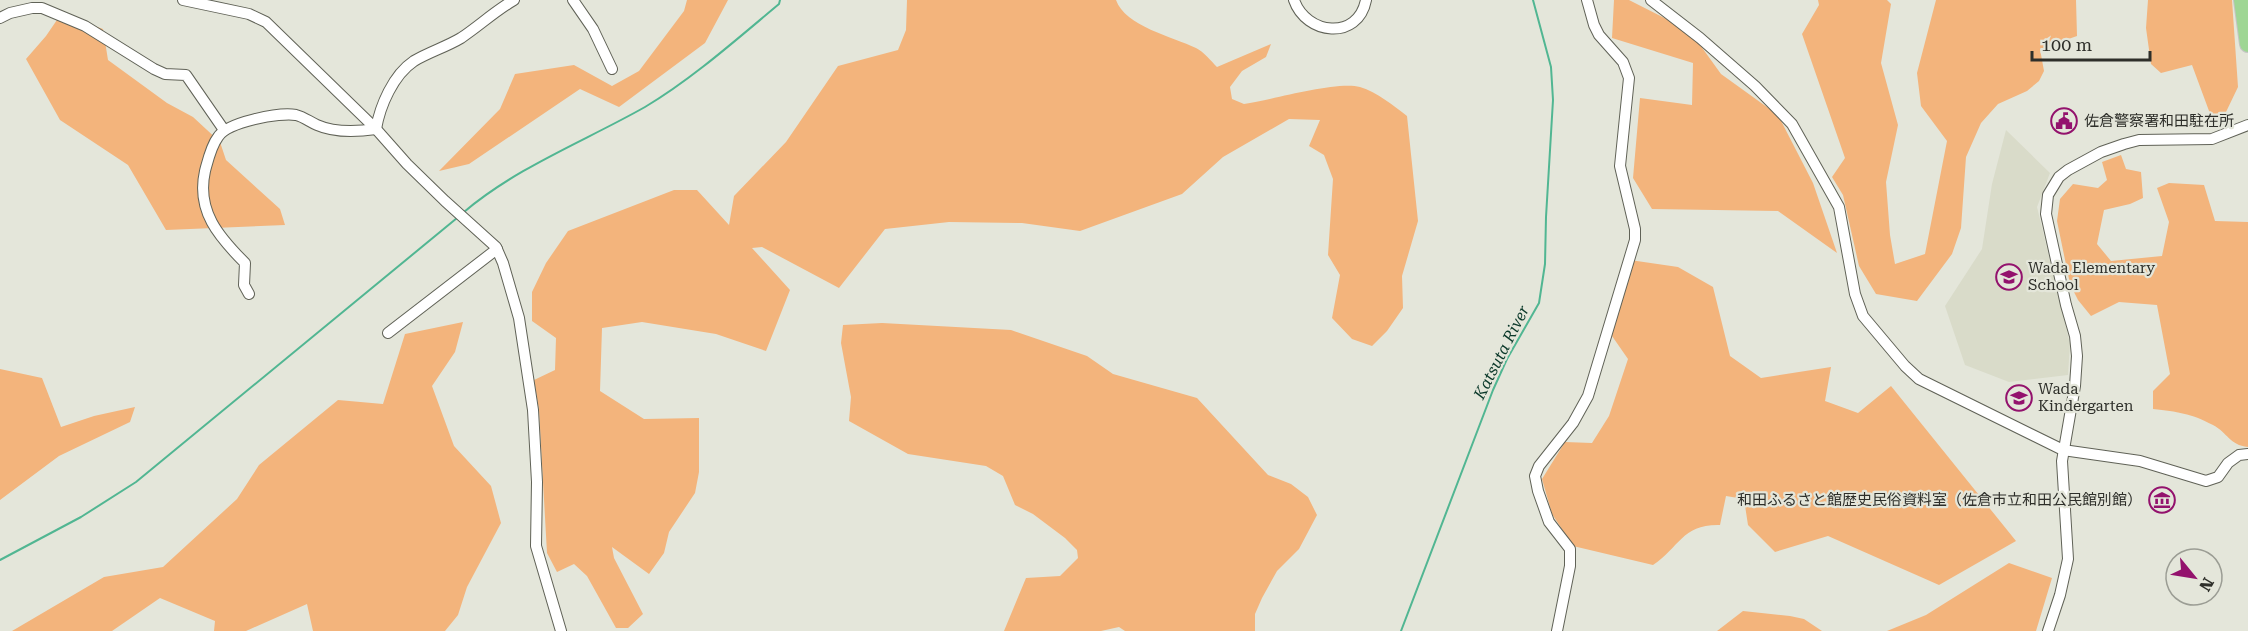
<svg xmlns="http://www.w3.org/2000/svg" width="2248" height="631" font-family="'Roboto Serif','Noto Sans JP',serif">
	<style>
		.built { fill: #d9dbc9 }
		.green { fill: #f3b47c }
		.lines { fill: none; stroke-linecap: round; stroke-linejoin: round }
		.stream { stroke: #51b692; stroke-width: 2 }
		.minor-casing { stroke: #606257; stroke-width: 12 }
		.highway-casing { stroke: #c4c5c3; stroke-width: 18 }
		.minor { stroke: #fff; stroke-width: 10 }
		.highway { stroke: #9ed694; stroke-width: 16 }
		.labels { text-anchor: middle; stroke-width: 4.5; stroke-linejoin: round; paint-order: stroke }
		.poi-label { font-size: 15px; fill: #2e2f2a; stroke: #e4e6da; text-anchor: start }
		.water-label { font-size: 16px; font-style: italic; fill: #0a3829; stroke: #e4e6da }
	</style>
	<rect width="100%" height="100%" fill="#e4e6da"/>
	<!-- built -->
	<path class="built" d="M2006,130L2050,173L2037,207L2070,344L2068,375L2009,382L1965,365L1945,306L1982,249L1992,184Z"/>
	<!-- green -->
	<g class="green">
		<path d="M687,0H728L705,43L619,107L580,89L469,164L439,171L500,109L515,74L574,65L612,86L639,71L684,11Z"/>
		<path d="M907,0H1116C1125,26 1173,37 1196,48C1204,52 1211,61 1217,67L1271,44L1266,57L1242,71L1230,87L1232,99L1244,104C1272,100 1335,81 1360,87C1377,92 1394,106 1407,116L1418,221L1402,276L1403,308L1387,331L1372,346L1352,339L1332,318L1340,275L1328,255L1333,179L1324,155L1309,146L1320,120L1289,119L1223,157L1182,194L1080,231L1022,223L949,222L885,229L839,288L762,247L752,248L790,290L766,351L716,334L642,322L602,328L600,391L644,419L699,418V472L695,493L669,532L664,553L649,574L612,547L614,558L643,614L628,628H616L587,576L574,564L557,572L547,553L539,410L534,380L555,370L556,338L532,321V292L546,263L568,231L674,190H697L729,225L734,196L786,142L838,66L898,50L906,30Z"/>
		<path d="M1614,0H1629L1690,31L1721,74L1778,115L1813,183L1837,253L1778,211L1652,209L1633,178L1640,98L1692,105L1693,63L1612,38Z"/>
		<path d="M1818,0H1887L1891,4L1881,63L1898,125L1886,182L1890,235L1895,264L1925,254L1947,141L1921,106L1917,73L1936,0H2076L2077,36L2040,49L2044,71L2039,81L2027,91L1998,104L1981,123L1966,157L1961,228L1952,254L1917,301L1876,294L1859,266L1843,195L1832,177L1845,158L1802,34L1819,5Z"/>
		<path d="M2148,0H2232L2238,87L2226,112L2212,119L2192,65L2161,73L2151,64L2146,28Z"/>
		<path d="M61,14L103,29L108,60L167,103L193,117L220,142L226,160L280,209L285,225L166,230L128,165L60,120L26,59L46,36Z"/>
		<path d="M2121,155L2126,169L2141,172L2143,198L2130,204L2104,210L2097,244L2111,261L2162,256L2169,222L2157,188L2169,183L2204,185L2215,221L2248,222V447C2229,445 2228,433 2213,425C2190,413 2178,412 2153,409V391L2170,374L2157,305L2119,302L2091,316L2078,300L2070,284L2057,221L2060,199L2073,184L2098,188L2107,180L2102,162Z"/>
		<path d="M1630,260L1678,267L1713,287L1730,356L1761,378L1831,367L1825,401L1858,413L1891,386L2016,541L1939,585L1828,536L1775,552L1748,525L1744,499L1726,496L1720,525C1682,524 1680,547 1653,565L1573,546L1552,514L1542,479L1565,442L1592,443L1609,416L1628,359L1612,336Z"/>
		<path d="M463,322L455,352L432,386L454,446L491,486L501,523L467,587L458,615L445,631H313L307,604L246,631H214L215,621L160,598L112,631H12L104,577L163,567L237,499L259,465L338,400L383,404L405,334Z"/>
		<path d="M882,323L1011,330L1087,356L1113,374L1197,398L1268,475L1291,484L1308,497L1317,515L1299,549L1277,571L1262,598L1255,614V631H1125L1119,627L1101,631H1004L1026,578L1060,576L1078,558L1077,550L1065,538L1033,514L1015,505L1003,476L986,466L908,454L849,421L851,397L841,343L843,325Z"/>
		<path d="M0,369L42,378L61,427L94,416L135,407L130,422L59,456L0,500Z"/>
		<path d="M2009,563L2052,578L2036,631H1887L1926,615Z"/>
		<path d="M1743,611L1790,616L1804,619L1822,631H1717Z"/>
	</g>
	<g class="lines">
		<!-- stream -->
		<g class="stream">
			<path d="M464,212C517,167 585,141 645,107C692,79 737,39 779,4L780,0"/>
			<path d="M0,560L81,517L136,482L457,218"/>
			<path d="M1401,631L1493,390L1507,359L1539,303L1545,264L1546,217L1553,100L1551,67L1533,0"/>
		</g>
		<!-- minor casing -->
		<g class="minor-casing">
			<g id="minor">
				<path d="M183,0L249,14L266,22L376,129L407,164L445,201L496,247L503,263L519,318L533,410L537,482L536,546L561,631"/>
				<path d="M573,0L593,29L612,69"/>
				<path d="M1294,0C1306,35 1358,41 1366,0"/>
				<path d="M1651,0L1700,38L1755,86L1792,124L1839,207L1855,294L1863,316L1905,366L1919,379L2063,450L2140,461L2206,481L2218,477L2228,463L2239,455L2248,454"/>
				<path d="M0,18L10,13L32,8H42L85,26L154,69L165,74L186,75L224,130"/>
				<path d="M249,294L244,285L245,263C219,237 196,211 205,171C208,160 211,146 218,137C227,122 280,112 296,115C304,117 310,122 317,125C335,133 356,132 376,129C380,106 393,75 414,61C429,52 446,47 461,38C479,26 495,11 514,0"/>
				<path d="M388,333L497,249"/>
				<path d="M1557,631L1570,566V549L1549,522L1538,491L1535,476L1539,466L1573,423L1588,396L1635,240V229L1620,166L1629,78L1623,62L1599,35L1594,25L1587,0"/>
				<path d="M2048,631L2060,595L2068,559L2062,461L2075,386L2077,356L2075,336L2066,305L2046,214L2048,195L2059,177L2068,170L2101,152L2124,144L2139,140L2212,139L2248,125"/>
			</g>
		</g>
		<!-- highway casing -->
		<g class="highway-casing">
			<path id="highway" d="M2242,0L2248,44"/>
		</g>
		<!-- minor -->
		<use href="#minor" class="minor"/>
		<!-- highway -->
		<use href="#highway" class="highway"/>
	</g>
	<!-- icons -->
	<defs>
		<g id="civic-ring" transform="scale(1.35)"><circle r="9.5" fill="#e4e6da" stroke="#93126d" stroke-width="1.5"/><path d="M-.6-6.5H3V-4.5H.6V-3L4-1V1h2V6H-6V1h2V-1L-.6-3ZM-1.2 2.5V6h2.4V2.5Z" fill="#93126d"/></g>
		<g id="school-ring" transform="scale(1.35)"><circle r="9.5" fill="#e4e6da" stroke="#93126d" stroke-width="1.5"/><path d="M0-5L7-2L0 1L-7-2ZM-4 1L0 2.5L4 1V4Q0 6-4 4Z" fill="#93126d"/></g>
		<g id="museum-ring" transform="scale(1.35)"><circle r="9.5" fill="#e4e6da" stroke="#93126d" stroke-width="1.5"/><path d="M0-6L6-3V-2H-6V-3ZM-5-1h2V3h-2ZM-1-1h2V3h-2ZM3-1h2V3H3ZM-6 4H6V6H-6Z" fill="#93126d"/></g>
	</defs>
	<g fill-rule="evenodd">
		<use href="#civic-ring" x="2064" y="121"/>
		<use href="#school-ring" x="2009" y="277"/>
		<use href="#school-ring" x="2019" y="398"/>
		<use href="#museum-ring" x="2162" y="500"/>
	</g>
	<g class="labels">
		<!-- poi labels -->
		<g class="poi-label">
			<text x="2084" y="126">佐倉警察署和田駐在所</text>
			<text x="2028" y="273">Wada Elementary<tspan x="2028" dy="17">School</tspan></text>
			<text x="2038" y="394">Wada<tspan x="2038" dy="17">Kindergarten</tspan></text>
			<text x="2142" y="505" text-anchor="end">和田ふるさと館歴史民俗資料室（佐倉市立和田公民館別館）</text>
		</g>
		<!-- water labels -->
		<g class="water-label">
			<text transform="translate(1501 352) rotate(-63)" y="6">Katsuta River</text>
		</g>
	</g>
	<!-- north arrow -->
	<g transform="translate(2194 577) rotate(120)"><circle r="28" fill="#e4e6da" stroke="#9b9d94" stroke-width="1.5"/>
	<path d="M0-4.5L10 22L0 15L-10 22Z" fill="#93126d"/>
	<text y="-9" font-size="16" font-weight="bold" text-anchor="middle" fill="#2e2f2a">N</text>
	</g>
	<!-- scale -->
	<path d="M2032 51v9h118v-9" fill="none" stroke="#2e2f2a" stroke-width="3"/>
	<text x="2041" y="51" font-size="18" fill="#2e2f2a" stroke="#e4e6da" stroke-width="4.5" paint-order="stroke">100 m</text>
</svg>
